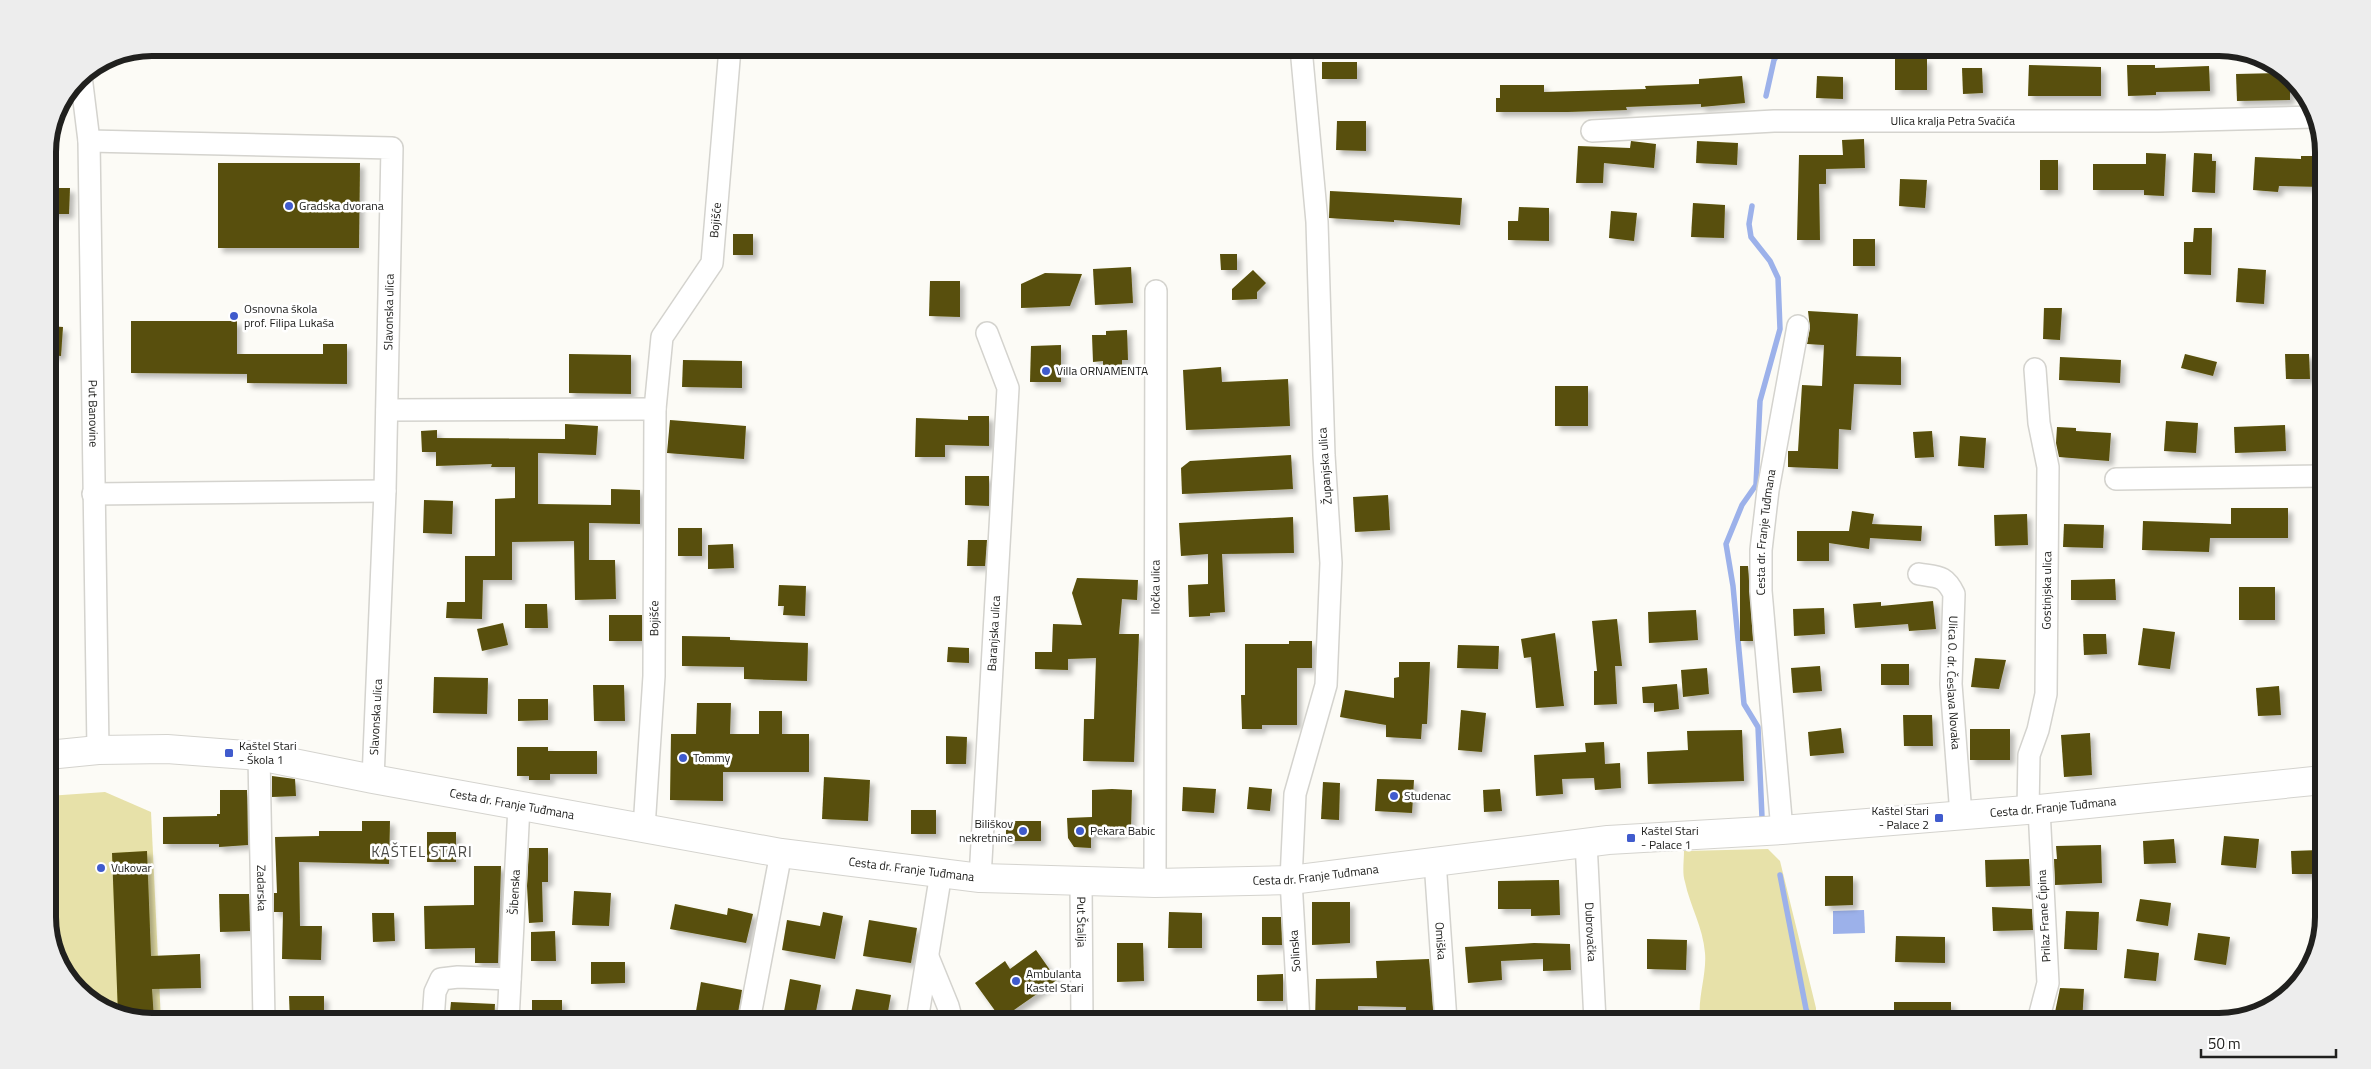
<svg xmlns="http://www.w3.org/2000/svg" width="2371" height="1069" font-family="'Titillium Web',sans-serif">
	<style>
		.green { fill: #e7e1a9 }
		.water { fill: #9cb1ea }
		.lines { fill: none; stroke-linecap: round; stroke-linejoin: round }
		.stream { stroke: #9cb1ea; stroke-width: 5.5 }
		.building { fill: #585008; filter: url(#shadow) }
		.minor-casing { stroke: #d4d3ce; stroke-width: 24 }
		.secondary-casing { stroke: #d4d3ce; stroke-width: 30 }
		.minor { stroke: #fff; stroke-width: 21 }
		.secondary { stroke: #fff; stroke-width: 28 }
		.poi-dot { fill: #405bcd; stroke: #fff; stroke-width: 2 }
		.labels { text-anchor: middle; stroke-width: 5; stroke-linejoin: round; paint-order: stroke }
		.street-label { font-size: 12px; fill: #20201e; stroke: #fff }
		.poi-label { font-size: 12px; fill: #20201e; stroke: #fff; text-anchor: start }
		.quarter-label { font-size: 15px; letter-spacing: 1px; fill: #4b4a46; stroke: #fff }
		.rim { fill: none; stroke: #20201e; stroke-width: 6 }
	</style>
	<defs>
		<filter id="shadow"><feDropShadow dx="4.5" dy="4.5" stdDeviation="2.5" flood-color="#0004"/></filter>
	</defs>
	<rect width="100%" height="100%" fill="#fcfbf6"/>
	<!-- green -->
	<g class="green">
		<path d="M105,792L151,812L161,1021L112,1013L69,980L48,924V796Z"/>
		<path d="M1768,849L1780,861L1816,1008V1021H1701C1696,1003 1707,975 1705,953C1703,927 1690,906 1685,882C1682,873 1684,861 1684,851Z"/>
	</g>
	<!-- water -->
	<path class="water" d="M1864,910L1865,933L1833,934V911Z"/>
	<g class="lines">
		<!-- stream -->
		<g class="stream">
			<path d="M1766,96L1774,60L1782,48"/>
			<path d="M1752,206L1749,224L1751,237L1770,261L1778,278L1780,329L1760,401L1756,485L1742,505L1726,544L1733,586L1744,704L1758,727L1762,817"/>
			<path d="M1780,875L1806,1009L1811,1021"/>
		</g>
	</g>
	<!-- building -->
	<g class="building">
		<rect x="1895" y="59" width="32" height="31"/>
		<rect x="1322" y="62" width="35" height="17"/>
		<path d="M2029,65L2101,67V96H2028Z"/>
		<path d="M2127,65H2155V68L2209,66L2210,91L2156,92V95L2128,96Z"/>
		<path d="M1962,68H1982L1983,93L1963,94Z"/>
		<path d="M2280,73L2290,81V100L2237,101L2236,74Z"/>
		<path d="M1742,76L1745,103L1701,107V104L1626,107L1627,110L1568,112H1496V98H1500V85H1544V92L1646,89L1645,86L1699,84V79Z"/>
		<path d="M1817,76L1843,77V99L1816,98Z"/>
		<path d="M1337,121H1366V151L1336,150Z"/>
		<path d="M1864,139L1865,168L1826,169V184H1819L1820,240H1797L1799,155H1843L1842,140Z"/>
		<path d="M1631,141L1656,144L1654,168L1604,163L1603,183H1576L1578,146L1630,148Z"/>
		<path d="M1697,141L1738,143L1737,165L1696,163Z"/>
		<path d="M2146,153L2166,154L2164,196L2144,195V190H2093V164H2146Z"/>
		<path d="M2194,153L2212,154V161H2216L2215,193L2192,192Z"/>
		<path d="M2301,156H2323V187L2279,186L2278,192L2253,190L2255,157L2301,159Z"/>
		<rect x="2040" y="160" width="18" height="30"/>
		<path d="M218,163H360L359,248H218Z"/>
		<path d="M1900,179L1927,180L1925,208L1899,206Z"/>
		<path d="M48,188H70L69,214H48Z"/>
		<path d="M1330,191L1462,198L1460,225L1394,220V222L1329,218Z"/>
		<path d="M1693,203L1725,205L1724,238L1691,237Z"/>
		<path d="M1519,207L1549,208V241L1508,240V221H1518Z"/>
		<path d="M1611,211L1637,213L1634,241L1609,238Z"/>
		<path d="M2194,228H2212L2211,275L2184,274V242H2193Z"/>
		<rect x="733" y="234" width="20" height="21"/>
		<rect x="1853" y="239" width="22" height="27"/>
		<path d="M1220,254H1237V270H1221Z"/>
		<path d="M1131,267L1133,303L1095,305L1093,269Z"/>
		<path d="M2238,268L2266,270L2264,304L2236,302Z"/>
		<path d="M1253,270L1266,283L1257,292V299L1232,300V289Z"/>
		<path d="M1045,273L1082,274L1070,306L1021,308V284Z"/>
		<path d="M930,281H960V317L929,316Z"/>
		<path d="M2044,308H2062L2060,340L2043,339Z"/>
		<path d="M1808,311L1858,314L1856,356L1901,357V385L1854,384L1851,430L1839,429L1838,469L1788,467V451H1798L1802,385L1822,386L1824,345L1807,344L1810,328Z"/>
		<path d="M131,321H237V354H323V344H347V384L247,383V374L131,373Z"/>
		<path d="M48,326L63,327L61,356L48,355Z"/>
		<path d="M1127,330L1128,360H1122V365L1103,366V361L1093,362L1092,335H1106V331Z"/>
		<path d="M1061,345V382H1030L1031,346Z"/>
		<path d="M569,354L631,355V394L569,393Z"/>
		<path d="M2185,354L2217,362L2213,376L2181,368Z"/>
		<path d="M2285,354H2309L2310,379H2286Z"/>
		<path d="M2060,357L2121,360L2120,383L2059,380Z"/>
		<path d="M683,360L742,361V388L682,387Z"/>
		<path d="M1221,367L1222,382L1288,379L1290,426L1186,430L1183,370Z"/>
		<rect x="1555" y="386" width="33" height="40"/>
		<path d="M968,416H989V446L945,445V457H915L916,418L968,420Z"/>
		<path d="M670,420L746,426L744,459L667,453Z"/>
		<path d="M2166,421L2198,423L2196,453L2164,451Z"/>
		<path d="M565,424L598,426L596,455L538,453V504L611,505V489L640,490V524L589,523V560H615L616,599L575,600L574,541L512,542V580H483L482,619L446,618L447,602H465V556H495V499L515,498V467H491L492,464L436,466V452H422L421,431L437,430V438L565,439Z"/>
		<path d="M2285,425L2286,451L2235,453L2234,427Z"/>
		<path d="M2057,427L2076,428V431L2111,433L2109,461L2059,457L2056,443Z"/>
		<path d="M1932,431L1934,457L1915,458L1913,432Z"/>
		<path d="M1960,436L1986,438L1984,468L1958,466Z"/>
		<path d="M1291,455L1293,489L1182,494L1181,468L1190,461Z"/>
		<path d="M965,476H989V506L965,505Z"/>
		<path d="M1388,495L1390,530L1355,532L1353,497Z"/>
		<path d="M424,500L453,501L452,534L423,533Z"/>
		<path d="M2231,508H2288V538H2210L2209,552L2142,550L2143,521L2231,524Z"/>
		<path d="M1852,511L1874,514L1872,524L1922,526L1921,541L1870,538L1869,549L1829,543V561H1797V531H1849Z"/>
		<path d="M2027,514L2028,545L1995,546L1994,515Z"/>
		<path d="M1293,517L1294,553L1222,554L1225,612L1210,613V616L1189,617L1188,585L1208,584V554L1181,556L1179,523Z"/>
		<path d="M2064,524L2104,525L2103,548L2063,547Z"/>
		<rect x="678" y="528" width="24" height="28"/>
		<path d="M968,540H987L985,566H967Z"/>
		<path d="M733,544L734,568L708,569V545Z"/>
		<path d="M1740,566H1748L1753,641H1740Z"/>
		<path d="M1077,578L1138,580L1137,600L1122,599L1119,634H1139L1134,762L1083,761L1084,719H1094L1096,658L1068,659V670L1035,669V652H1052L1053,624L1082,625L1072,593Z"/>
		<path d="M2115,579L2116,600H2071V580Z"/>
		<path d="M779,585L806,586L805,616L783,615L784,606H778Z"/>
		<rect x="2239" y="587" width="36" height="33"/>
		<path d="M1933,601L1936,629L1909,631L1908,624L1855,628L1853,604L1881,602V606Z"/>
		<path d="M525,604H547L548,628H525Z"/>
		<path d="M1824,608L1825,634L1794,636L1793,609Z"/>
		<path d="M1696,610L1698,640L1649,643L1648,612Z"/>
		<rect x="609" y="615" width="33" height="26"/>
		<path d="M1617,619L1622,666H1615L1617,704L1594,705V671H1597L1592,621Z"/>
		<path d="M503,623L508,645L482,651L477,629Z"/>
		<path d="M2143,628L2175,632L2170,669L2138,665Z"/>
		<path d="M1555,633L1564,706L1536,708L1531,657L1524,658L1521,639Z"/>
		<path d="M2083,634H2106L2107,654L2084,655Z"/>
		<path d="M682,636L730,637V640L808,643L807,681L744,679V667L682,666Z"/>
		<path d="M1289,641H1312V668H1297V725H1262V729H1242L1241,695H1245V644H1289Z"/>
		<path d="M1458,645L1499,646L1498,669L1457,668Z"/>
		<path d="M948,647L969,648V663L947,662Z"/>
		<path d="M1975,658L2006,660L1999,689L1971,687Z"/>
		<path d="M1399,662H1430L1427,724H1422L1421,739L1386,737V725L1340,717L1345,690L1394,698V678L1399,677Z"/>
		<rect x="1881" y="664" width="28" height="21"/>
		<path d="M1820,666L1822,691L1793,693L1791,668Z"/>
		<path d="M1707,668L1709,694L1683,697L1681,670Z"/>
		<path d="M434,677L488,678L487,714L433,713Z"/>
		<path d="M1677,684L1679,709L1654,712V703H1643L1642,687Z"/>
		<path d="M593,685H624L625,721H594Z"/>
		<path d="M2279,686L2281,715L2258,716L2256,688Z"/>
		<path d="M518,699H548V720L518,721Z"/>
		<path d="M697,703H731L730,734H759V711H782V734H809V772H723V801L670,800L671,734H696Z"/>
		<path d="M1461,710L1486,713L1482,752L1458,750Z"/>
		<path d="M1903,715H1932L1933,746H1904Z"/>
		<path d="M1841,728L1844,753L1810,756L1808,732Z"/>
		<rect x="1970" y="729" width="40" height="31"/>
		<path d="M1742,730L1744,781L1648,784L1647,752L1688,750L1687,731Z"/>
		<path d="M2090,733L2092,775L2064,777L2061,735Z"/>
		<path d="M946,736L967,737L966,764H946Z"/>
		<path d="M1604,742L1605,764L1620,763L1621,788L1595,790L1594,778L1562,779L1563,794L1536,796L1534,755L1586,752L1585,743Z"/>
		<path d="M517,747H548V751H597V774H550V780H529V776H517Z"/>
		<path d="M272,776L295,779L296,796L272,797Z"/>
		<path d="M824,777L870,780L868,821L822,819Z"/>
		<path d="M1377,779L1414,780L1412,813L1375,811Z"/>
		<path d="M1323,782L1340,783L1339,820L1321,819Z"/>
		<path d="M1183,787L1216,789L1214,813L1182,811Z"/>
		<path d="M1249,787L1272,789L1270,811L1247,809Z"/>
		<path d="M1112,789L1132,790L1131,829L1114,836L1091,833V848L1074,847L1068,838L1067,818L1092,817V790Z"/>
		<path d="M1500,789L1502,811L1484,812L1483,790Z"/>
		<path d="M220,790H247L248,845L219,847V844H163V817L217,816V814H220Z"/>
		<rect x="911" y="810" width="25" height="24"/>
		<path d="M362,821H390L389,864L299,862L300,926H322L321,960L282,959L283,912H274V893H277L275,837L319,836V831H362Z"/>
		<rect x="1006" y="821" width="35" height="20"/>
		<rect x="427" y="832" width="29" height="30"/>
		<path d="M2224,836L2259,839L2256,868L2221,865Z"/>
		<path d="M2174,839L2176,863L2144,864L2143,841Z"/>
		<path d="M2101,845L2102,883L2055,885L2054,859H2057L2056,846Z"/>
		<path d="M529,848H548V882H542L543,922L529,923L527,886Z"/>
		<path d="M2320,850L2321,874H2292L2291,851Z"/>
		<path d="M147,851L151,956L200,954L201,988L152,989L154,1020H145L118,1015L112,853Z"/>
		<path d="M2029,859L2030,886L1986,887L1985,860Z"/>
		<path d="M474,866H501L498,963H475V948L425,949L424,906L474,905Z"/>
		<path d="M1825,876H1853V905L1825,906Z"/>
		<path d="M1559,880L1560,915L1531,916V909H1498V881Z"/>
		<path d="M574,891L611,893L609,926L572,925Z"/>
		<path d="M219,894H249L250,931L220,932Z"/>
		<path d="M2140,899L2171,903L2168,926L2136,921Z"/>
		<path d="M1312,902H1350V943L1312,945Z"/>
		<path d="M675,904L727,915L728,908L753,914L746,943L670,929Z"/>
		<path d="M1992,907L2032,909L2033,930L1993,931Z"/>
		<path d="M2066,911L2099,912L2097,950L2064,949Z"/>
		<path d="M823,912L843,916L835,959L782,950L787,920L820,926Z"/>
		<path d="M1169,912L1202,913V948H1168Z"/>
		<path d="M372,913H394L395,941L373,942Z"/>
		<path d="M1262,917H1281L1282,945H1262Z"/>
		<path d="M869,920L917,928L911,963L863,956Z"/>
		<path d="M555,931L556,961H531V932Z"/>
		<path d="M2198,933L2230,937L2226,965L2194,960Z"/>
		<path d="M1896,936L1945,937V963L1895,962Z"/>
		<path d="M1647,939L1687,940L1686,970L1647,969Z"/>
		<path d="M1117,943H1143L1144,981L1117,982Z"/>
		<path d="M1534,943L1570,944L1571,970L1543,971V959L1501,961L1502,980L1468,983L1465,947Z"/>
		<path d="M2127,949L2159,953L2156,981L2124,978Z"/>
		<path d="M1036,950L1057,980L1001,1019L975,983L1005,961L1010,969Z"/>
		<path d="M1429,959L1434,1022H1405L1406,1007L1358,1006V1021L1315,1022L1316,979L1377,978L1376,961Z"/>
		<path d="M591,962H625V983L591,984Z"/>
		<path d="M1283,974V1001H1257V975Z"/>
		<path d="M790,979L821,985L814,1022H782Z"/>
		<path d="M701,982L742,990L737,1018L696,1011Z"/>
		<path d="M2060,988L2084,989L2082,1022H2053Z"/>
		<path d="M856,989L891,995L886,1022H849Z"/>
		<path d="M289,996H324V1022H290Z"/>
		<rect x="532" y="1000" width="30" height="22"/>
		<path d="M451,1002L495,1004L494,1022H449Z"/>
		<rect x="1894" y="1002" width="57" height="20"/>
	</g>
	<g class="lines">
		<!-- minor casing -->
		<g class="minor-casing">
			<g id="minor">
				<path id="s1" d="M81,76L89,141L98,750"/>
				<path id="s2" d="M1592,131L1774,121H2158L2314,117"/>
				<path d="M89,141L392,148L385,491L373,779"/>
				<path d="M387,410L655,409"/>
				<path d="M2116,479L2323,476"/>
				<path d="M93,494L385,491"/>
				<path id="s3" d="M1919,574C1938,577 1945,575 1954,594L1951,684L1961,815"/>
				<path id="s4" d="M259,756L264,1021"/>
				<path id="s5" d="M2028,810L2029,755L2038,730L2046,694L2048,467L2039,423L2035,369"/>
				<path id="s6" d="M644,828L654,676L655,409L662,337L712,263L730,48"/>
				<path id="s7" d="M1782,830L1761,591V550L1768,490L1798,326"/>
				<path id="s8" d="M1586,842L1595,1021"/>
				<path id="s9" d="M1435,861L1446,1021"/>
				<path id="s10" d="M980,878L1008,388L987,333"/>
				<path id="s11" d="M1081,882L1082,1021"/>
				<path id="s12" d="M1155,883L1156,291"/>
				<path d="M928,957L948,1006L952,1021"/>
				<path d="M433,1021L435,992L441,979L458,977L510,979"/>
				<path id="s13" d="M508,1021L519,806"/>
				<path d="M749,1021L781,853"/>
				<path d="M917,1021L941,873"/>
				<path d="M1299,1021L1291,880L1295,794L1326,685L1331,563L1324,455L1317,222L1301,48"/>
				<path d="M2038,1021L2048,983L2039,809"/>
			</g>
		</g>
		<!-- secondary casing -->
		<g class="secondary-casing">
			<g id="secondary">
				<path id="s14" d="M48,755L98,750L167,749L259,756L373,779L781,853L980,878L1155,883L1291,880L1608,840L1782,830L2039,809L2323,780"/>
			</g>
		</g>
		<!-- minor -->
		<use href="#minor" class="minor"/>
		<!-- secondary -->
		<use href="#secondary" class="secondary"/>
	</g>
	<!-- markers -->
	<g class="poi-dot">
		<circle cx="289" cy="206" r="5"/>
		<circle cx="234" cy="316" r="5"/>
		<circle cx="1046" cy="371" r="5"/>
		<rect x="224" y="748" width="10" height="10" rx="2.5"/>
		<circle cx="683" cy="758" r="5"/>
		<circle cx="1394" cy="796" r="5"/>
		<rect x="1934" y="813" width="10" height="10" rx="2.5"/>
		<circle cx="1023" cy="831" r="5"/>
		<circle cx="1080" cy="831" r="5"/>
		<rect x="1626" y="833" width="10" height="10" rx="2.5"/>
		<circle cx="101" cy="868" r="5"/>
		<circle cx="1016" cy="981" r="5"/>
	</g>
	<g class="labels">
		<!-- street labels -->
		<g class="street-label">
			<text dy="4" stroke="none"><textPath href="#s2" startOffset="361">Ulica kralja Petra Svačića</textPath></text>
			<text dy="4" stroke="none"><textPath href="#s6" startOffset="624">Bojišće</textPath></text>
			<text transform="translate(389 312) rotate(-89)" y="4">Slavonska ulica</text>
			<text dy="4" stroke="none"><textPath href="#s1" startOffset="338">Put Banovine</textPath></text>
			<text transform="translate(1325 466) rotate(-94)" y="4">Županjska ulica</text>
			<text dy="4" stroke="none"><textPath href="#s7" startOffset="299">Cesta dr. Franje Tuđmana</textPath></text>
			<text dy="4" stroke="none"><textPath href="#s12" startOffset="296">Iločka ulica</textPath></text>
			<text dy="4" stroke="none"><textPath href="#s5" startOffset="222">Gostinjska ulica</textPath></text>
			<text dy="4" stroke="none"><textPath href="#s6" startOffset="210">Bojišće</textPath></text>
			<text dy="4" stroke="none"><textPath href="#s10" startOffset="245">Baranjska ulica</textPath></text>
			<text dy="4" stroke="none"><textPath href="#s3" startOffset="132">Ulica O. dr. Česlava Novaka</textPath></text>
			<text transform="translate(376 717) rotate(-87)" y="4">Slavonska ulica</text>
			<text dy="4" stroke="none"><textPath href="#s14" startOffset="469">Cesta dr. Franje Tuđmana</textPath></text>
			<text dy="4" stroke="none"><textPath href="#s14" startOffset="2020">Cesta dr. Franje Tuđmana</textPath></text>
			<text dy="4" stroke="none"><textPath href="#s14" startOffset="874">Cesta dr. Franje Tuđmana</textPath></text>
			<text dy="4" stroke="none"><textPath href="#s14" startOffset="1279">Cesta dr. Franje Tuđmana</textPath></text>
			<text dy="4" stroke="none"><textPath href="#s4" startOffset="132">Zadarska</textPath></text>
			<text dy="4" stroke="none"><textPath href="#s13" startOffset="129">Šibenska</textPath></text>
			<text transform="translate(2044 916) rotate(-93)" y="4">Prilaz Frane Ćipina</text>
			<text dy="4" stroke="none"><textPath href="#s11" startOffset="40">Put Štalija</textPath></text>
			<text dy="4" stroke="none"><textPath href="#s8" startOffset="90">Dubrovačka</textPath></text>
			<text dy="4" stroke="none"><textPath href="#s9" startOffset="80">Omiška</textPath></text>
			<text transform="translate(1295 951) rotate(-94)" y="4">Solinska</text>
		</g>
		<!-- poi labels -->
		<g class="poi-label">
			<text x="299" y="210">Gradska dvorana</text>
			<text x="244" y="313">Osnovna škola<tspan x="244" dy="14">prof. Filipa Lukaša</tspan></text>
			<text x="1056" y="375">Villa ORNAMENTA</text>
			<text x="239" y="750">Kaštel Stari<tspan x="239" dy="14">- Škola 1</tspan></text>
			<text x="693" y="762">Tommy</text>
			<text x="1404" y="800">Studenac</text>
			<text x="1929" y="815" text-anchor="end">Kaštel Stari<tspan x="1929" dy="14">- Palace 2</tspan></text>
			<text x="1013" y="828" text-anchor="end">Biliškov<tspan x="1013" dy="14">nekretnine</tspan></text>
			<text x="1090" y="835">Pekara Babic</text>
			<text x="1641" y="835">Kaštel Stari<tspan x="1641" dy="14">- Palace 1</tspan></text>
			<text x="111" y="872">Vukovar</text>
			<text x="1026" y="978">Ambulanta<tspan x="1026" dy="14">Kastel Stari</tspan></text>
		</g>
		<!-- quarter labels -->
		<g class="quarter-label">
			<text x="422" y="857">KAŠTEL STARI</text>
		</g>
	</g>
	<!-- crop -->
	<path d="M0 0H2371V1069H0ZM152 56H2219A96 96 0 0 1 2315 152V917A96 96 0 0 1 2219 1013H152A96 96 0 0 1 56 917V152A96 96 0 0 1 152 56Z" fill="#ededed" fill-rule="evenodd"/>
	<path class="rim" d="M152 56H2219A96 96 0 0 1 2315 152V917A96 96 0 0 1 2219 1013H152A96 96 0 0 1 56 917V152A96 96 0 0 1 152 56Z"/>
	<!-- scale -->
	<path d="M2201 1049v8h135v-8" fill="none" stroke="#20201e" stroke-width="2.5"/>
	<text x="2208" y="1049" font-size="15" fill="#20201e" stroke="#ffffff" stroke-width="4" paint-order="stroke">50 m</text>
</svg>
